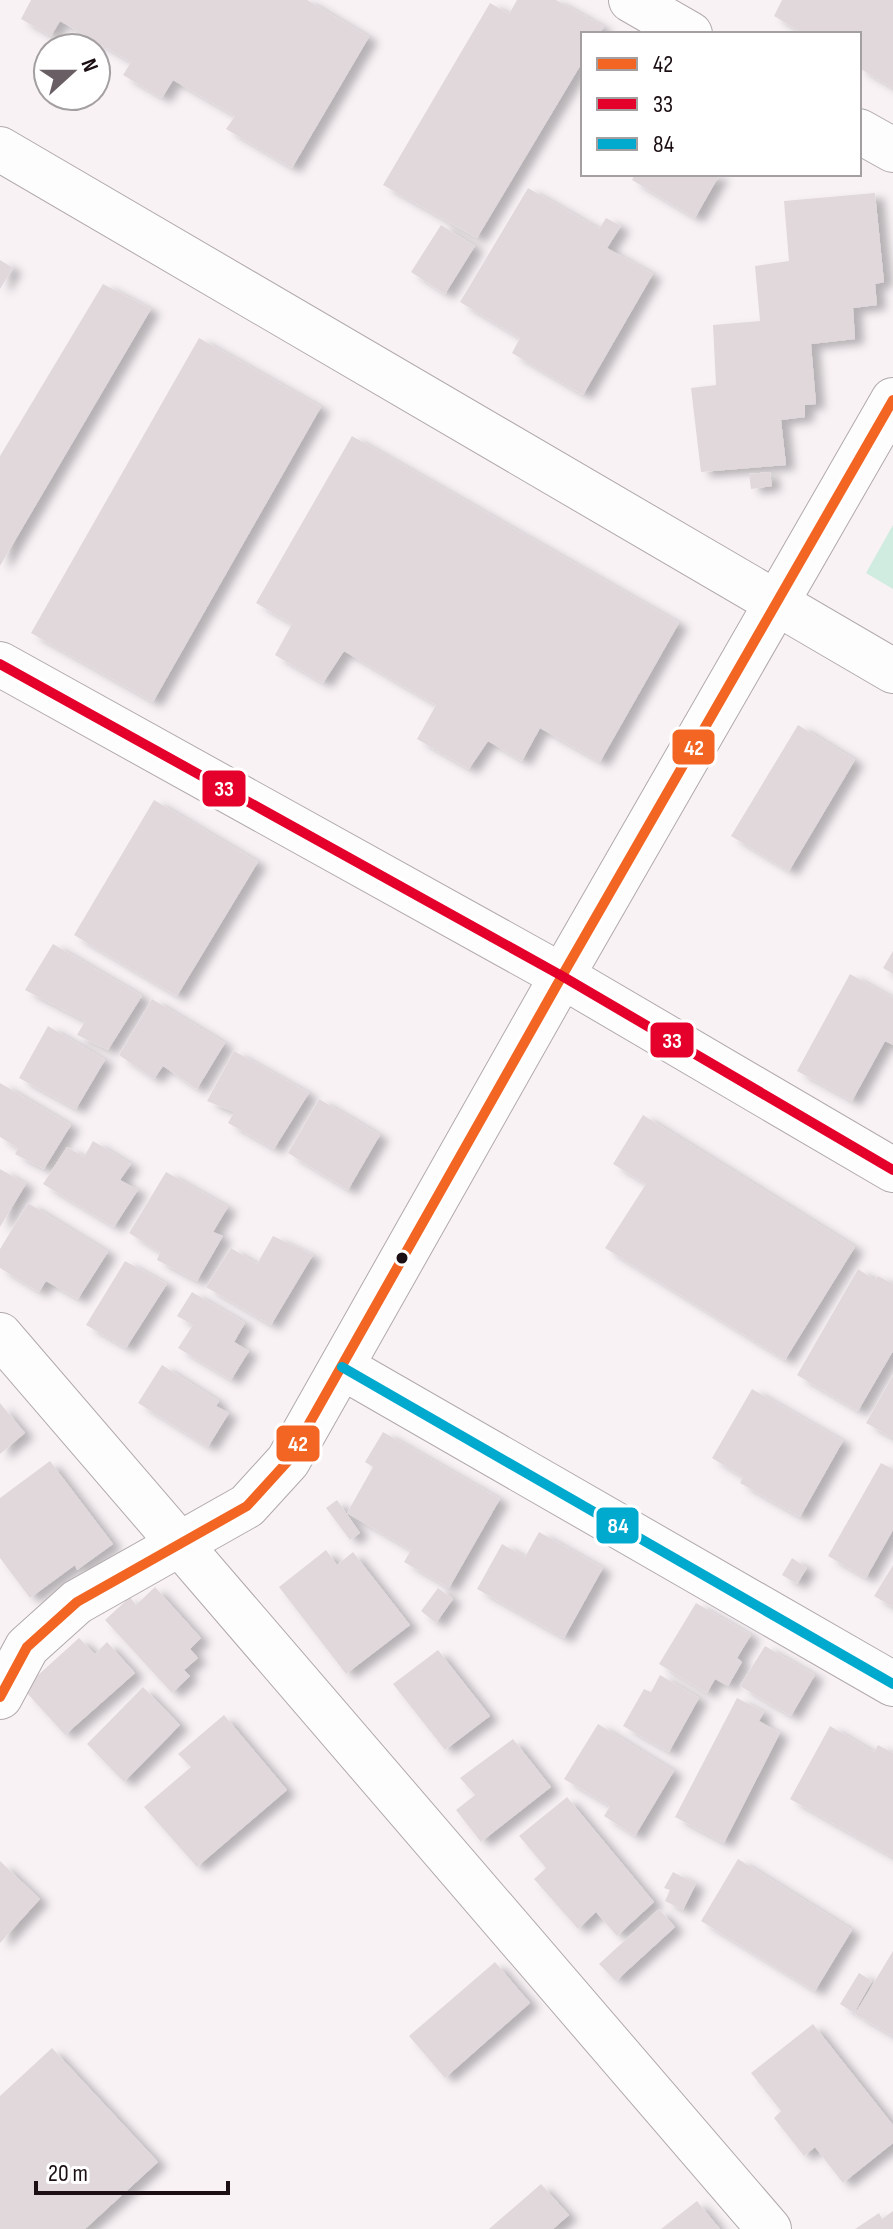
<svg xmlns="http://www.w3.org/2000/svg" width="893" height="2229" font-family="'Sofia Sans Condensed',sans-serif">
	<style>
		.green { fill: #d0ece0 }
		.building { fill: #e1d8dc; filter: url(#shadow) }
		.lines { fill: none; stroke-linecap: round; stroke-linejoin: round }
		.minor-casing { stroke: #b1a9ac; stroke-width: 46 }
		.tertiary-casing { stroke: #b1a9ac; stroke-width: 46 }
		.minor { stroke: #fefdfe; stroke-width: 44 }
		.tertiary { stroke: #fefdfe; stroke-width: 44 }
		.bus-1-casing { stroke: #fff; stroke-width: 16 }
		.bus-2-casing { stroke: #fff; stroke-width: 16 }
		.bus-3-casing { stroke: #fff; stroke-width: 16 }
		.bus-1 { stroke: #f26522; stroke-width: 10 }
		.bus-2 { stroke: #e4002b; stroke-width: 10 }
		.bus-3 { stroke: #00a9ce; stroke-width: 10 }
		.bus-dot { fill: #1b0f14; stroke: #fff; stroke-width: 3 }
		.line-badge { stroke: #fff; stroke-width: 3 }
		.badge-label { font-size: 22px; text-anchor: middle; font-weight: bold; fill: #fff }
	</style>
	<defs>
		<filter id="shadow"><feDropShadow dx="9" dy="5" stdDeviation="4" flood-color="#0004"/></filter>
	</defs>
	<rect width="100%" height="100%" fill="#f8f2f5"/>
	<!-- green -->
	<path class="green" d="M893,525V589L866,573Z"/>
	<!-- building -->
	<g class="building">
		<path d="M31,0H307L369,37L292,168L226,129L235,116L173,80L162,98L123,75L131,62L60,21L51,36L21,19Z"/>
		<path d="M517,0H556L604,27L599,34H583V61L477,238L383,185L490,3L509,14Z"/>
		<path d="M782,0H893V88L859,68V34H804L774,16Z"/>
		<path d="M635,174H720L695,218L632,180Z"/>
		<path d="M528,188L599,229L606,218L621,226L607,248L653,274L583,395L512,353L520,338L460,302Z"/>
		<path d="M875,193L884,282L875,284L877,305L853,308L855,339L811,344L816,404L805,405V417L781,420L786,465L701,472L691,388L716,385L713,325L760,321L755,266L789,261L784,201Z"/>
		<path d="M441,225L475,246L445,294L411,272Z"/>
		<path d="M0,260L13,268L0,289Z"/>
		<path d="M103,284L151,309L0,566V456Z"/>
		<path d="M199,338L321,407L153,702L31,633Z"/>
		<path d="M352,436L679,623L600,762L540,728L522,761L488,741L469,769L417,739L436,705L344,651L323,683L275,655L292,624L256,603Z"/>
		<path d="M770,472L772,486L751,489L749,474Z"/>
		<path d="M798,725L855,760L789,871L731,836Z"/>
		<path d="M154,800L258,862L177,996L74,935Z"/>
		<path d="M53,944L142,996L108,1050L77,1035L85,1021L25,990Z"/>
		<path d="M893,951V974L883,968Z"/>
		<path d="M850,974L893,998V1045L885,1041L852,1101L797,1071Z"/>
		<path d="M152,999L225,1043L197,1089L163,1066L154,1079L119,1055Z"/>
		<path d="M48,1026L105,1060L76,1109L19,1078Z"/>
		<path d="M234,1051L309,1093L274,1149L228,1123L234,1112L207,1101Z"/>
		<path d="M0,1083L71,1125L44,1169L15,1154L18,1148L0,1137Z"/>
		<path d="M319,1099L380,1135L348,1190L288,1153Z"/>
		<path d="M643,1115L855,1247L785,1360L605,1248L646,1184L613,1164Z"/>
		<path d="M93,1141L131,1164L120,1180L138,1190L114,1227L43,1184L67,1147L84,1157Z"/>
		<path d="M0,1169L26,1184L0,1227Z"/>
		<path d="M166,1172L228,1207L213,1232L223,1236L197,1281L157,1260L160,1252L129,1233Z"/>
		<path d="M28,1203L108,1252L78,1299L46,1281L39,1292L0,1268V1249Z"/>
		<path d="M273,1236L313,1255L271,1325L206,1287L231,1248L257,1264Z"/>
		<path d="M125,1261L167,1284L126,1348L86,1325Z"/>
		<path d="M858,1269L875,1280L878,1276L893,1284V1351L858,1411L797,1375Z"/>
		<path d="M192,1292L245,1323L234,1342L249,1351L231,1380L178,1348L193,1325L177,1316Z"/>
		<path d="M162,1365L219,1401L216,1406L229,1413L208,1447L138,1403Z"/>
		<path d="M893,1375V1438L866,1423Z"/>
		<path d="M752,1389L843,1441L800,1517L740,1483L743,1477L712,1458Z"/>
		<path d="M0,1403L25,1433L0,1454Z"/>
		<path d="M383,1432L500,1499L449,1588L404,1562L411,1550L347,1513L373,1467L365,1462Z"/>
		<path d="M50,1461L113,1544L77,1570L75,1565L30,1598L0,1558V1498Z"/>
		<path d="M881,1463L893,1469V1530L866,1578L828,1556Z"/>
		<path d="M337,1500L360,1533L350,1540L326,1508Z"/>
		<path d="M539,1532L603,1568L564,1638L477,1589L502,1544L525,1557Z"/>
		<path d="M326,1550L337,1565L353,1552L410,1625L346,1674L279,1587Z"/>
		<path d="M792,1558L807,1568L797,1584L782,1575Z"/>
		<path d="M893,1565V1607L874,1596Z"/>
		<path d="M155,1587L201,1638L190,1649L198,1658L184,1670L190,1676L172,1693L105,1620L130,1597L136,1605Z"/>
		<path d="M438,1588L453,1599L436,1623L421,1611Z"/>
		<path d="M696,1603L751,1635L737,1658L742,1662L728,1686L715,1679L707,1693L659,1664Z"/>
		<path d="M79,1638L95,1654L107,1642L135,1673L65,1735L27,1693L30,1690L26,1686Z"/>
		<path d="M765,1646L815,1675L791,1716L740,1686Z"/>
		<path d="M438,1650L490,1716L445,1750L393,1684Z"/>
		<path d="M660,1675L699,1698L669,1752L623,1726L644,1689L651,1692Z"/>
		<path d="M143,1687L180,1725L124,1782L87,1744Z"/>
		<path d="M737,1698L764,1712L759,1721L780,1733L724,1843L675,1817Z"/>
		<path d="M224,1715L287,1790L197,1867L144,1807L191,1767L178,1754Z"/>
		<path d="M598,1724L674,1771L635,1836L604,1816L610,1806L564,1779Z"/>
		<path d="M830,1726L874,1752L878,1745L893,1753V1857L790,1799Z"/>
		<path d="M513,1739L551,1787L481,1842L456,1810L475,1795L460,1778Z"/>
		<path d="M567,1797L654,1902L617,1936L596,1912L578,1929L534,1879L546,1868L519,1836Z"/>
		<path d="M738,1859L852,1930L815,1991L701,1921Z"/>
		<path d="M0,1861L40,1899L0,1943Z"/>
		<path d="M673,1872L696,1884L683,1910L665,1901L670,1890L664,1888Z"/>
		<path d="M659,1909L675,1927L616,1981L599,1964Z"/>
		<path d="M893,1951V2036L855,2014Z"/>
		<path d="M495,1962L530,2003L445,2078L409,2036Z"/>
		<path d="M859,1973L872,1981L854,2013L840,2004Z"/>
		<path d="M813,2024L893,2125V2143L843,2183L815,2147L804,2156L774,2118L781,2111L751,2073Z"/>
		<path d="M52,2048L158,2162L85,2229H0V2096Z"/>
		<path d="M541,2184L569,2215L553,2229H489Z"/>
		<path d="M697,2201L720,2229H661Z"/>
		<path d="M893,2211V2229H855L879,2213L882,2219Z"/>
	</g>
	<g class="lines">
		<!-- minor casing -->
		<g class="minor-casing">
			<g id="minor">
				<path d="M631,0L690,34"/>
				<path d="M859,131L893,150"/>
				<path d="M0,664L562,976L893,1170"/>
				<path d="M0,1335L769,2229"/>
				<path d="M342,1367L893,1684"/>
				<path d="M0,1697L27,1647L77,1602L247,1506L288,1461L562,976L893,400"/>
			</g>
		</g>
		<!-- tertiary casing -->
		<g class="tertiary-casing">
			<path id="tertiary" d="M0,149L893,671"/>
		</g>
		<!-- minor -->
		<use href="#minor" class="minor"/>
		<!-- tertiary -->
		<use href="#tertiary" class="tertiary"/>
		<!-- bus-1 casing -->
		<g class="bus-1-casing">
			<path id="bus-1" d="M0,1697L27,1647L77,1602L247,1506L288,1461L562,976L893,400"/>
		</g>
		<!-- bus-2 casing -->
		<g class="bus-2-casing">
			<path id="bus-2" d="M0,664L562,976L893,1170"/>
		</g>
		<!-- bus-3 casing -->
		<g class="bus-3-casing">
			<path id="bus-3" d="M342,1367L893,1684"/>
		</g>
		<!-- bus-1 -->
		<use href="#bus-1" class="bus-1"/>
		<!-- bus-2 -->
		<use href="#bus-2" class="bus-2"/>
		<!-- bus-3 -->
		<use href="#bus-3" class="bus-3"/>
	</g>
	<!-- markers -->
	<circle class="bus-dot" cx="402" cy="1258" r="7"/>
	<g class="line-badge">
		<rect x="671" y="728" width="45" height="38" rx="8" fill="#f26522"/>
		<rect x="201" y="769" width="46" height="39" rx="8" fill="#e4002b"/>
		<rect x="649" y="1021" width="46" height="38" rx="8" fill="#e4002b"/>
		<rect x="275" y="1424" width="46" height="39" rx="8" fill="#f26522"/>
		<rect x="595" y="1506" width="45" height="39" rx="8" fill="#00a9ce"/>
	</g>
	<g class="badge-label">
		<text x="694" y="755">42</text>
		<text x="224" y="796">33</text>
		<text x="672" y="1048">33</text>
		<text x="298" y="1451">42</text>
		<text x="618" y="1533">84</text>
	</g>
	<!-- legend -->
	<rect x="581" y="32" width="280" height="144" fill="#ffffff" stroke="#a49fa1" stroke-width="2"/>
	<rect x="597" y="58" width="40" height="12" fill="#f26522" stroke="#a49fa1" stroke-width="2"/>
	<text x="653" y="72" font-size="24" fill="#1b0f14">42</text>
	<rect x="597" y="98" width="40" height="12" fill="#e4002b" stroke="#a49fa1" stroke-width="2"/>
	<text x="653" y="112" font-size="24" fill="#1b0f14">33</text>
	<rect x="597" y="138" width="40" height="12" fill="#00a9ce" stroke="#a49fa1" stroke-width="2"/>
	<text x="653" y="152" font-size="24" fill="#1b0f14">84</text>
	<!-- north arrow -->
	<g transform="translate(72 72) rotate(69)"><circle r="38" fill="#ffffff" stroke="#a49fa1" stroke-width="2"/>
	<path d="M0-6L14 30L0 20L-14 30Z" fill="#685e63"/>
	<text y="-12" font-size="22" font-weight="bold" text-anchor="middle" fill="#1b0f14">N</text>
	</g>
	<!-- scale -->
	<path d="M36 2181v12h192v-12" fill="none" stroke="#1b0f14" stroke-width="4"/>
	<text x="48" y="2181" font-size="24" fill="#1b0f14" stroke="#ffffff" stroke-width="6" paint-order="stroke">20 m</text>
</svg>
